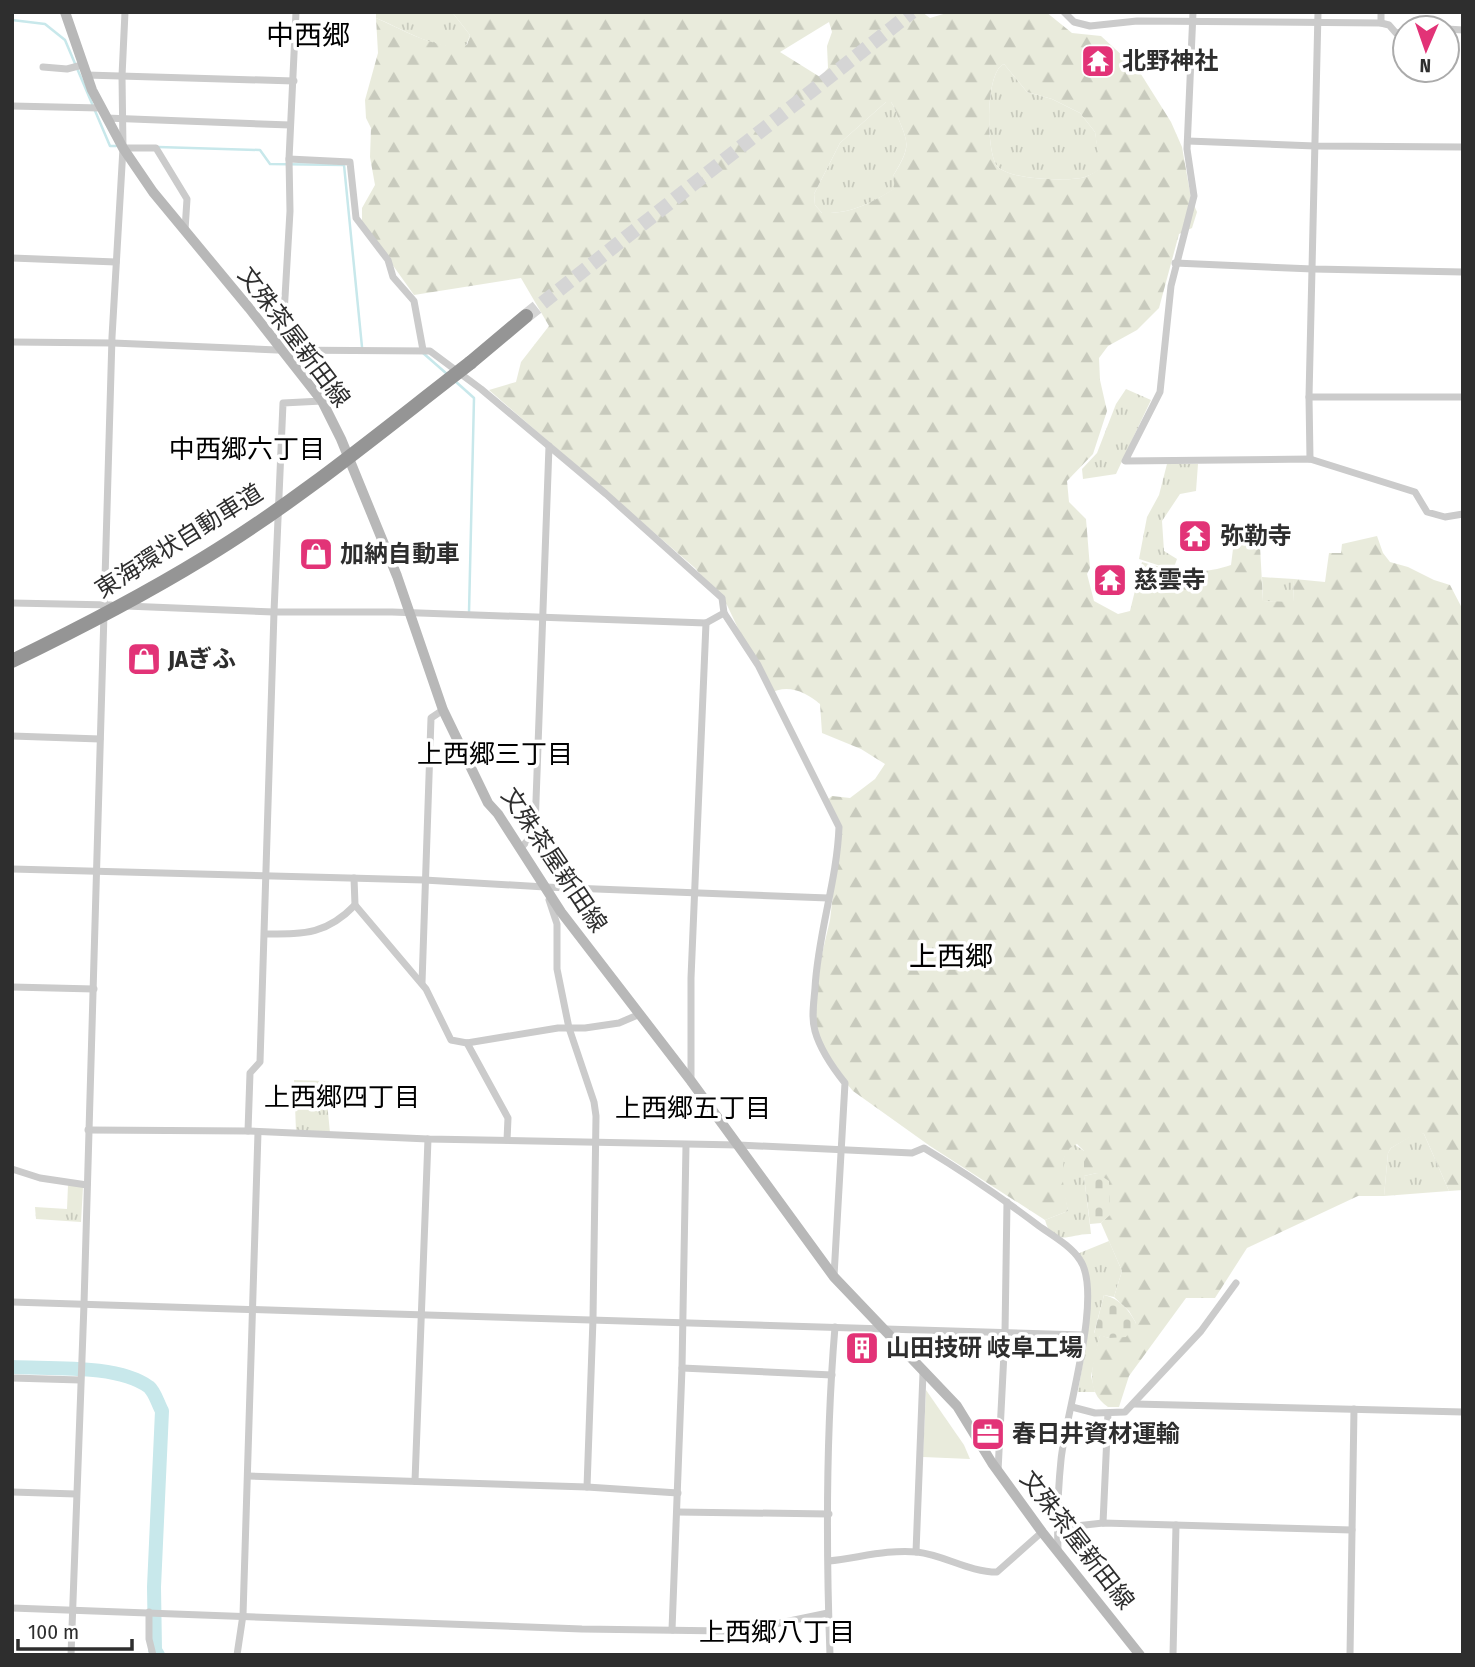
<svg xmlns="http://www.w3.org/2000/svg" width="1475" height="1667" font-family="'Fira Sans Condensed','Noto Sans JP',sans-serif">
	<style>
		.grass { fill: url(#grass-tufts) }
		.forest { fill: url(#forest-firs); fill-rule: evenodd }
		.cemetery { fill: url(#cemetery-stones) }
		.park { fill: #e9ebdc }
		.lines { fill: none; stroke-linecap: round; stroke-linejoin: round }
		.stream { stroke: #c8e8eb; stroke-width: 2.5 }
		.river { stroke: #c8e8eb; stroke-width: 14 }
		.highway-tunnel { stroke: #d5d5d5; stroke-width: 14; stroke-dasharray: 14 7; stroke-linecap: butt }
		.street { stroke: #cbcbcb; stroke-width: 7 }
		.secondary { stroke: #b8b8b8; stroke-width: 10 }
		.highway { stroke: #959595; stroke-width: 14 }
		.highway-bridge { stroke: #959595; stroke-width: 14 }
		.labels { text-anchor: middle; stroke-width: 7; stroke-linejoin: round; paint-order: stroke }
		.poi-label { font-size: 24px; font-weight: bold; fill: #2e2e2e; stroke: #fff; text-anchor: start }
		.street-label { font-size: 24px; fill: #2e2e2e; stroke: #fff }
		.neighbourhood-label { font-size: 26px; fill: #000; stroke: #fff }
		.quarter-label { font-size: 28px; fill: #000; stroke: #fff }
	</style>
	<defs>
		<pattern id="grass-tufts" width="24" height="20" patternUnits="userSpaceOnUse" patternTransform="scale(1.75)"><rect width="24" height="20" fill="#e9ebdc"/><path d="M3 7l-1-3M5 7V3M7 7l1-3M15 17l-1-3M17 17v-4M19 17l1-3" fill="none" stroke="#c8cabd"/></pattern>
		<pattern id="forest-firs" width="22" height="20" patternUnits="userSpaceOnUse" patternTransform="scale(1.75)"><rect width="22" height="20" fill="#e9ebdc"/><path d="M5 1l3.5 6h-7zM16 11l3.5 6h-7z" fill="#c8cabd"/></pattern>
		<pattern id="cemetery-stones" width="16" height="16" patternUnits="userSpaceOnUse" patternTransform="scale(1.75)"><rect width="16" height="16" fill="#e9ebdc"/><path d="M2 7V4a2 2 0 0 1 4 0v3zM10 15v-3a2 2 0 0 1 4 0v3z" fill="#c8cabd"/></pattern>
	</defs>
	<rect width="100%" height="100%" fill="#fff"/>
	<!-- grass -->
	<g class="grass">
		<path d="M376,12H452L470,35L466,46C436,51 403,29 376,18Z"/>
		<path d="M1004,64L1027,92L1052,99L1080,113L1095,132L1101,169C1095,172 1088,177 1081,178C1064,181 1009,180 997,166C986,151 985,71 1004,64Z"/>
		<path d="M886,102H891L894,107C907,143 914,142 893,176L896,188C871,203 851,214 822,213L815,205L814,194L840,143Z"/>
		<path d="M1126,389L1151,400L1116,474L1083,479L1082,469L1097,453L1116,404Z"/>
		<path d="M1167,464H1198L1196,491L1180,494L1162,521L1164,551L1177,559L1173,570L1139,559L1147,517L1159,495Z"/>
		<path d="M1262,577L1294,579L1293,603L1263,601Z"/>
		<path d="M294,1080L325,1081L330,1133L296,1131Z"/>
		<path d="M1419,1131L1424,1134L1449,1191L1384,1196L1388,1153L1391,1148Z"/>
		<path d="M1074,1144L1084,1151V1176L1091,1234C1071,1233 1053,1249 1045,1220L1068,1211C1064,1190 1053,1160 1074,1144Z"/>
		<path d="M68,1185L83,1187L81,1222L36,1219L35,1207L67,1209Z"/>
		<path d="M1109,1241L1122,1271L1114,1297L1104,1295L1094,1333L1100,1335L1091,1376L1095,1392H1078C1083,1358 1103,1281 1077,1254Z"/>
	</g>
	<!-- forest -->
	<path class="forest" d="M452,12H922L930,18L950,12H1046L1072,33L1101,36L1139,71L1171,122L1182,147L1191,198L1197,212L1192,228L1179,234L1159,308L1137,330L1108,346L1099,358L1100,380L1107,411L1093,454L1067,481L1069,502L1086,519L1090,568L1087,574L1094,601L1118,614L1130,611L1142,562C1173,571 1200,576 1231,565L1235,533L1259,528L1263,601L1293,602L1294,579L1325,582L1329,553H1341L1342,544L1377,536L1383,553L1390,562L1408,567L1434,580L1450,585L1463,610V1190L1449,1191L1424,1134L1419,1132L1391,1148L1388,1153L1384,1196H1358L1247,1248L1215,1298H1186L1129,1376L1119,1407H1108C1082,1389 1094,1360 1100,1335L1109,1338L1136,1323L1129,1311L1114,1297L1122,1271L1101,1223L1110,1214L1097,1173L1084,1176V1151L1077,1144L1070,1148L1064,1158L1062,1176L1068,1211L1045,1220L930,1146L853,1091L827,1061L810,1005L830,920L839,843L838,831L826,801L832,796L850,798L875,779L885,764L861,749L822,733L820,704C806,692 787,683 769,694L727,605L695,568L489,390L516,382L521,362L549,326L521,278L414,295L362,222V208L375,185L370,157L371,128L366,118L365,100L378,53L376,18C402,29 437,51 467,45L470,35ZM829,22L832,32L827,46L828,68L820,77L780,52ZM1004,64L1027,92L1052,99L1080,113L1095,132L1100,169C1094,172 1088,177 1081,178C1064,181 1009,180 997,166C986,151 985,71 1004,64ZM886,102H891L894,107C907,143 914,142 893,176L895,188C871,203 851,214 822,213L815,205L814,194L840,143Z"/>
	<!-- cemetery -->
	<g class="cemetery">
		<path d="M1097,1173L1109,1181L1110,1215L1101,1223L1090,1224L1084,1176Z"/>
		<path d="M1104,1295C1120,1299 1128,1309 1136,1323L1126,1337L1109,1338L1094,1334Z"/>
	</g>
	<!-- park -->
	<path class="park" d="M926,1390L964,1445L970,1459L923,1457Z"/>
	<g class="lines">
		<!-- stream -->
		<g class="stream">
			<path d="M12,20L45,24L65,40L110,146H116"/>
			<path d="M158,147L260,150L270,164L344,165L362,347"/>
			<path d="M423,353L447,374"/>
			<path d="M455,381L474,398L469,613"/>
		</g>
		<!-- river -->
		<path class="river" d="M12,1367C50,1369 118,1364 149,1387C155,1392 158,1404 162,1411L154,1587L155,1650L158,1655"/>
		<!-- highway-tunnel -->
		<path class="highway-tunnel" d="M526,316L912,12"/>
		<!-- street -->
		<g class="street">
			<path d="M1064,12L1074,22L1090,26L1137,21L1381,23L1389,25L1396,33L1405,32"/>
			<path d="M1193,12L1187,149L1194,196L1171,286L1160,392L1125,461L1310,459L1415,492L1427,512L1445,517L1463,514"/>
			<path d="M1381,12V23"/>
			<path d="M1447,29L1463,30"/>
			<path d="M43,67L67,69L82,65"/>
			<path d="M86,75L294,81"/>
			<path d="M12,106L100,108"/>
			<path d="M106,118L290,125"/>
			<path d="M1188,141L1315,146L1463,147"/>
			<path d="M123,148H156L187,199L185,230"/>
			<path d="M289,159L350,162L356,218L388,260L393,277L414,301L423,350"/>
			<path d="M12,258L116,262"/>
			<path d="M1175,263L1313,269L1463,272"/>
			<path d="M12,342L113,343L277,350L430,351L481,389L606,494L722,598L724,613L758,665L839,827C837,881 818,933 815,988C814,1002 811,1017 815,1031C820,1049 833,1068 845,1083L834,1276"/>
			<path d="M282,349L290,211L289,159L296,12"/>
			<path d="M1309,397H1463"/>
			<path d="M1310,459L1309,397L1318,12"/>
			<path d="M12,603L111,605"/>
			<path d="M126,606L274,612H392L706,623L724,613"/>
			<path d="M12,736L100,739"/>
			<path d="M521,848L533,834L535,828L549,446"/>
			<path d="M12,869L424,880L545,887L828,898"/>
			<path d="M354,878L355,905L426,989L451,1040L467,1043L558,1028H585L619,1023L640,1014"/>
			<path d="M549,900L557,924V969L569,1028L594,1102L596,1116L593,1319L587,1487"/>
			<path d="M265,934C304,934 326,935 355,905"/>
			<path d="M422,983L431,718L443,710"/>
			<path d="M12,987L94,989"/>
			<path d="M467,1043L508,1118L507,1140"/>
			<path d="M691,1080V978L706,623"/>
			<path d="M88,1130L248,1131L428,1139L738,1145L912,1153L924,1148C964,1172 1002,1198 1039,1226C1053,1236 1071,1246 1080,1260C1104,1295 1065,1416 1061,1460C1058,1489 1057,1520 1058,1550"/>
			<path d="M248,1131L250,1073L260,1062L274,612L283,403L322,401"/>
			<path d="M12,1169L40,1178L87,1185"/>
			<path d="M12,1302C369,1313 726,1325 1083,1335"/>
			<path d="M682,1368L832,1375"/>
			<path d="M12,1378L80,1380"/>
			<path d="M1134,1404L1463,1412"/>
			<path d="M1072,1407L1095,1413L1125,1412L1201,1331L1236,1283"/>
			<path d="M998,1471L1005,1333L1007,1202"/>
			<path d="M248,1476L587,1487L678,1493"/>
			<path d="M415,1481L428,1139"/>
			<path d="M12,1492L76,1494"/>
			<path d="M677,1512L829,1514"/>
			<path d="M1103,1523L1108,1413"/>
			<path d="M1058,1528L1103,1523L1352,1530"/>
			<path d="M916,1552L923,1373"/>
			<path d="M829,1561C858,1558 888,1549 917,1552C944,1555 969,1572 997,1572L1042,1532"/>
			<path d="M12,1608L582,1629L726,1631L746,1630L828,1613"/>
			<path d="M149,1612V1639L153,1655"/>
			<path d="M672,1630L682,1368L686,1145"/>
			<path d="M71,1655L84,1304L112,337L123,148L122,76L125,12"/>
			<path d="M237,1655L243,1615L258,1132"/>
			<path d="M830,1655C826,1548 826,1434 835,1327"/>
			<path d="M1173,1655L1176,1525"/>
			<path d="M1350,1655L1354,1409"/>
		</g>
		<!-- secondary -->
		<path class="secondary" d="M65,12L92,90L123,148L153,192L249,308L322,401L341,439L397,576L443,710L488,803L498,814L561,912L691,1081L834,1277L957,1406L992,1463L1042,1532L1140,1655"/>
		<!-- highway -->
		<path class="highway" d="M470,363L526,316"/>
		<!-- highway-bridge -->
		<path class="highway-bridge" d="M12,661C78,629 142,596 204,558C298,501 383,430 470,363"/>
	</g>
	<!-- icons -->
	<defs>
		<g id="temple-square" transform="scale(1.75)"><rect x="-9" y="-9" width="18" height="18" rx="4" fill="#e23377" stroke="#fff"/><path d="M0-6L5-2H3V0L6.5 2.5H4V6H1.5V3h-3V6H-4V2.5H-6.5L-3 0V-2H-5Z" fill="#fff"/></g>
		<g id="shop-square" transform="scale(1.75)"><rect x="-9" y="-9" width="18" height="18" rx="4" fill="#e23377" stroke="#fff"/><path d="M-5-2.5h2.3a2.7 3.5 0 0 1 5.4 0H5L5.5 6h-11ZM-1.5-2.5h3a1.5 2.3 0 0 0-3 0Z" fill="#fff"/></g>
		<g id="building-square" transform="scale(1.75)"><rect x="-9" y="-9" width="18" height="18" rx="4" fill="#e23377" stroke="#fff"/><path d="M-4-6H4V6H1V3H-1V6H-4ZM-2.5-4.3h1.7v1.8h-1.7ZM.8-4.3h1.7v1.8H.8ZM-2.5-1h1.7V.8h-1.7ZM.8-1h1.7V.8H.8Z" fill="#fff"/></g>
		<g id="office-square" transform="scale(1.75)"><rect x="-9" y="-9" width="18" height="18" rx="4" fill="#e23377" stroke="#fff"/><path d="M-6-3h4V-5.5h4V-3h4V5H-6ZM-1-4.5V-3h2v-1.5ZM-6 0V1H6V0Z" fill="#fff"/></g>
	</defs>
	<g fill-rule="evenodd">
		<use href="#temple-square" x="1098" y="61"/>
		<use href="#temple-square" x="1195" y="536"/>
		<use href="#shop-square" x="316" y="554"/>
		<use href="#temple-square" x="1110" y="580"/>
		<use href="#shop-square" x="144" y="659"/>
		<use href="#building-square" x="862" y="1348"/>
		<use href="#office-square" x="988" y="1434"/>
	</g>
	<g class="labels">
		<!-- poi labels -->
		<g class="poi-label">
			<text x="1122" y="69">北野神社</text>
			<text x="1220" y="544">弥勒寺</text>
			<text x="340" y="562">加納自動車</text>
			<text x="1134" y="588">慈雲寺</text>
			<text x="168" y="667">JAぎふ</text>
			<text x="886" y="1356">山田技研 岐阜工場</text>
			<text x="1012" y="1442">春日井資材運輸</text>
		</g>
		<!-- street labels -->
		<g class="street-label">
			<text transform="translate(294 337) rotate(53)" y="8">文殊茶屋新田線</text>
			<text transform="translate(179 541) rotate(-32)" y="8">東海環状自動車道</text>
			<text transform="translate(554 860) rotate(56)" y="8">文殊茶屋新田線</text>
			<text transform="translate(1077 1540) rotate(52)" y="8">文殊茶屋新田線</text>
		</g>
		<!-- neighbourhood labels -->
		<g class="neighbourhood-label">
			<text x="247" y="458">中西郷六丁目</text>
			<text x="495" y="763">上西郷三丁目</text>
			<text x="342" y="1106">上西郷四丁目</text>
			<text x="693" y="1117">上西郷五丁目</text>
			<text x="777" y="1641">上西郷八丁目</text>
		</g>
		<!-- quarter labels -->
		<g class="quarter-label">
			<text x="308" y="45">中西郷</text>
			<text x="951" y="966">上西郷</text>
		</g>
	</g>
	<!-- border -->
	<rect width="1475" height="1667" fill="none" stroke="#2e2e2e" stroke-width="28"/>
	<!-- north arrow -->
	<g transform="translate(1426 49) rotate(182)"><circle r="33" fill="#ffffff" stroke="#ababab" stroke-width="2"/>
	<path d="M0-5L12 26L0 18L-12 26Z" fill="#e23377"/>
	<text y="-10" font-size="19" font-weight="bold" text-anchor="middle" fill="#2e2e2e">N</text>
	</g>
	<!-- scale -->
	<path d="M18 1639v10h114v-10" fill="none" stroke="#2e2e2e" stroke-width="3.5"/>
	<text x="28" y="1639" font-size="21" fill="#2e2e2e" stroke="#ffffff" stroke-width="5" paint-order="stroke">100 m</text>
</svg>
